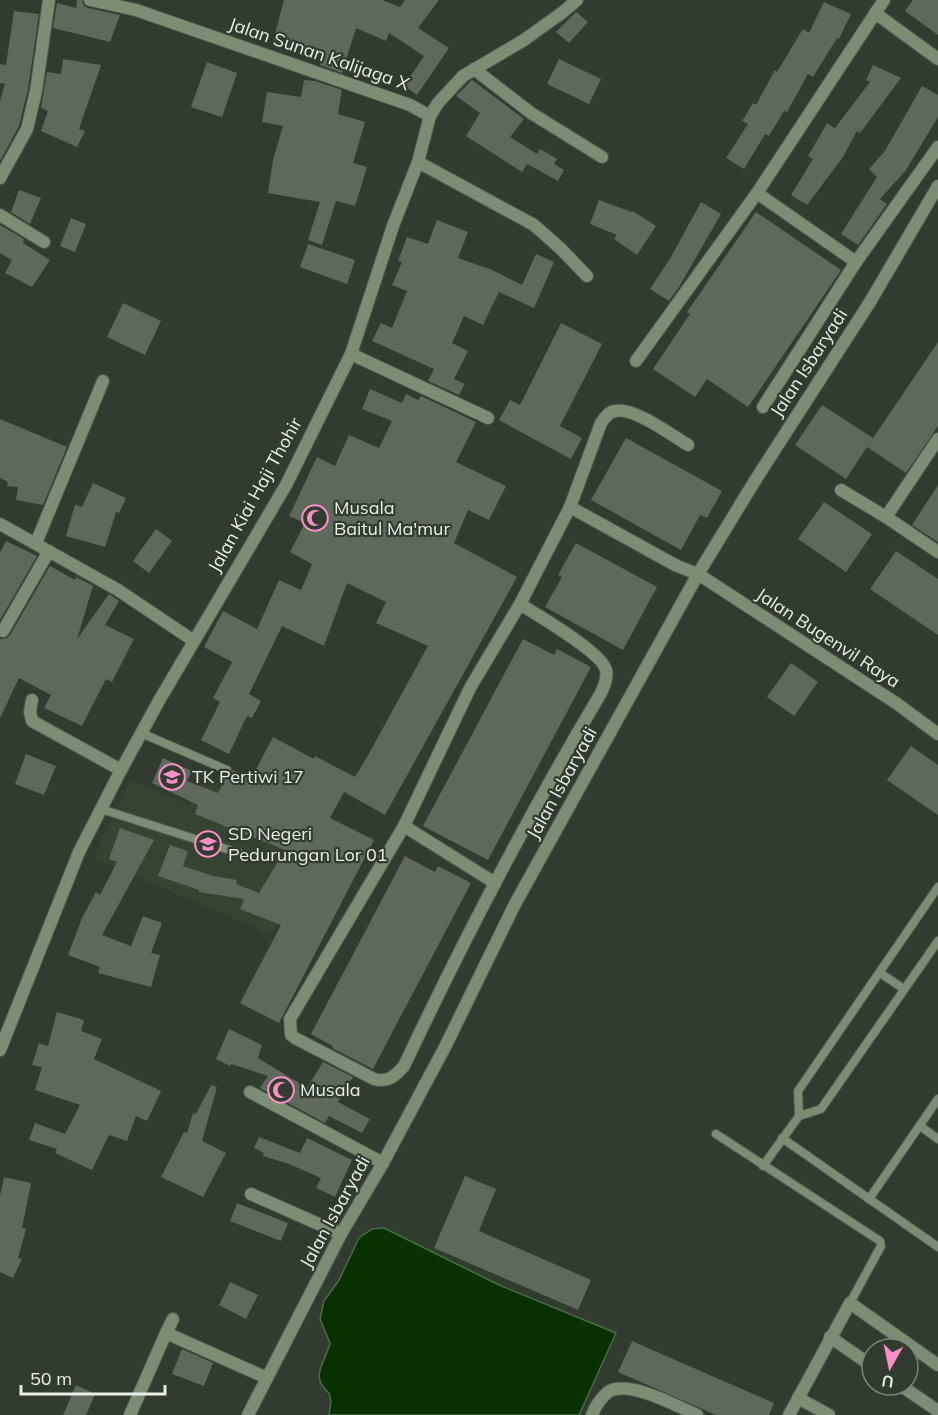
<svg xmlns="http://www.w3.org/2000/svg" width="938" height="1415" font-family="Mulish,sans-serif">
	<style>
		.built { fill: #354331 }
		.water { fill: #093000; stroke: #4c6a46; stroke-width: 1.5 }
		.building { fill: #5e695b }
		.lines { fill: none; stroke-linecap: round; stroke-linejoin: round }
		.service-casing { stroke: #4f584d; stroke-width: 10 }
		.minor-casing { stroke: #4f584d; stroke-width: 14 }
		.tertiary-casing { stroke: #4f584d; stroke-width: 14 }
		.service { stroke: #7b8d75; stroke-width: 8 }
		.minor { stroke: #7b8d75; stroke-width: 12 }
		.tertiary { stroke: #7b8d75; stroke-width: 12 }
		.labels { text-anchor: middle; stroke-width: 4.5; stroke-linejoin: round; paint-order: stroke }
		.street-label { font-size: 18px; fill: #eaf0e8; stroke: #313b2f }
		.poi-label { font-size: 18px; fill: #eaf0e8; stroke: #313b2f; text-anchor: start }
	</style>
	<rect width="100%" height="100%" fill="#313b2f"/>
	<!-- built -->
	<path class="built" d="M205,775L272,804L324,829L272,935L93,858L131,779L189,805Z"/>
	<!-- water -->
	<path class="water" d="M384,1228L499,1285L616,1333L579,1415H329L331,1401L329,1393C309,1376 325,1364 330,1343L320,1319L324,1301L339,1280L359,1238L372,1229Z"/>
	<!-- building -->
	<g class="building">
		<path d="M77,0H82L84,6L88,8L120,15L110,42L53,28L57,3L76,8Z"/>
		<path d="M284,0H382L400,7L405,0H439L418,28L449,48L417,95L404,86L424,56L389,33L386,41L356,28L342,73L320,65L324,52L293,44L292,47L273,41Z"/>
		<path d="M913,0H938V35L905,11Z"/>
		<path d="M824,2L851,14L839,39L837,38L813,77L808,74L787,112L784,111L769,136L765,134L744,169L726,158L748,124L742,121L753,103L756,105L775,70L777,72L803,29L809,33Z"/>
		<path d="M14,11L39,14L28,89L19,126L0,161V101L5,84L0,83V64L6,65Z"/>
		<path d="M576,12L588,22L569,43L556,32Z"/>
		<path d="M63,59L101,65L79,129L85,131L77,147L41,131L48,111L41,108L47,72L61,74Z"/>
		<path d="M559,59L601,79L589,104L547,84Z"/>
		<path d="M207,62L237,73L222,117L191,107Z"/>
		<path d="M873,65L901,78L860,133L857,131L843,157L807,205L791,195L813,159L808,156L827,123L835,128L870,82L866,80Z"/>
		<path d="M304,80L315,81L342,90L338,114L365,122L353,163L367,167L355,206L336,201L322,245L308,240L320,202L268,193L273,160L283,126L262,122L267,92L301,97Z"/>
		<path d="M472,80L524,119L510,137L537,154L540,149L557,159L554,164L564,170L558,181L527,164L522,172L466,136L480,113L456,96Z"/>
		<path d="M922,86L938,95V117L906,170L880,199L887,204L858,245L841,234L877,177L869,169L885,151Z"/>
		<path d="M19,190L41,198L30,224L11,212Z"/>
		<path d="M599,200L632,212L633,211L656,226L637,255L614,239L617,235L590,224Z"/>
		<path d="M701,202L721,214L679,287L669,301L650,289L671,257Z"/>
		<path d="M756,212L841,270L748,407L707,379L695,397L653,369L690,314L687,312Z"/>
		<path d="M71,218L86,224L75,252L60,246Z"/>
		<path d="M437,220L468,232L458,258L492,270L522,285L536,254L554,262L534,308L499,292L483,325L464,316L452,343L468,351L454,379L465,384L459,395L428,381L434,369L372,341L381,323L392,328L407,291L392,285L402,262L398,261L407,237L428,244Z"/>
		<path d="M0,225L24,239L23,243L50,260L32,287L5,273L12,260L0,253Z"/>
		<path d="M308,244L355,260L347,284L300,267Z"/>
		<path d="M123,303L161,321L145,355L107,337Z"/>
		<path d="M561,323L602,344L560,426L582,438L571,459L499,420L510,400L520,405Z"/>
		<path d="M938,342V426L906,473L867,447Z"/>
		<path d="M370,389L402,403L406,394L418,400L421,396L476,422L456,462L506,486L489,520L468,510L454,543L517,577L385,815L344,792L330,818L374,840L279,1023L240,1003L281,925L240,909L244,899L199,892V890L158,876L170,845L188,851L183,866L213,876L237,880L236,884L259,893L285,850L195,814L198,805L152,783L163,758L192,771L187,781L218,793L226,776L231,775L233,770L251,779L273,737L314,759L315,756L355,777L367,757L428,646L376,623L386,602L347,583L324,646L282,626L249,694L261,701L252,718L247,716L229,754L201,740L220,702L213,698L232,662L204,647L223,611L257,629L279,580L301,590L312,564L290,552L305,523L289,516L317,457L335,466L349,435L379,448L392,421L362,409Z"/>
		<path d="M822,405L873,438L846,479L795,445Z"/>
		<path d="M0,419L67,447L43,505L16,500L18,487L7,486L8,482L0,478Z"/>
		<path d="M626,438L722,491L707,518L700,515L681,550L591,500Z"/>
		<path d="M93,483L126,498L119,513L116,512L105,547L66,536L75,505L82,507Z"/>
		<path d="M938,485V542L912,525Z"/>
		<path d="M824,502L872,534L846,572L798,539Z"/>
		<path d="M156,529L172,541L149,573L133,561Z"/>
		<path d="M6,541L37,556L0,620V553Z"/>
		<path d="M576,543L657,587L623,650L545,607L562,577L558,575Z"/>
		<path d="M896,551L938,579V635L870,589Z"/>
		<path d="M50,566L75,580L76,577L93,586L77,639L109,594L119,601L105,625L134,639L112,682L106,679L82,726L44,708L51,695L19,678L0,718V639L7,638L10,635Z"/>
		<path d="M523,639L554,655L557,649L591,667L488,860L423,826Z"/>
		<path d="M791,663L818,682L794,716L767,697Z"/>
		<path d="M911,746L938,765V815L887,780Z"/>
		<path d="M26,754L56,766L44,795L15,784Z"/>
		<path d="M120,828L154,840L102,935L131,946L143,916L162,923L151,953L160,955L151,987L98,973L100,967L68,955L82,918L96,892L100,895L117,862L109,859Z"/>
		<path d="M405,856L435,872L438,866L471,883L373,1069L332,1048L333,1046L311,1034Z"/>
		<path d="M57,1012L84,1020L81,1031L102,1039L94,1059L161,1091L147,1121L136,1116L127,1141L109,1135L92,1170L55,1153L57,1149L29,1140L35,1123L65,1134L80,1105L35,1090L42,1067L32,1065L39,1043L48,1046Z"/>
		<path d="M229,1029L262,1045L258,1058L307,1088L323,1062L353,1077L338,1102L370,1119L362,1133L329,1116L325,1123L260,1088L268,1076L231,1064L230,1066L216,1059Z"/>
		<path d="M211,1085L217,1087L202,1141L226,1153L203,1197L161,1177L184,1132L187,1133L193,1113L196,1114Z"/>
		<path d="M259,1137L300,1153L307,1138L352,1160L335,1197L316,1188L321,1178L289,1164L263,1156L264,1153L254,1148Z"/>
		<path d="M465,1176L496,1189L479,1231L591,1280L578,1310L434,1248Z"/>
		<path d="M4,1177L31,1183L22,1228L26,1229L18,1258L22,1259L13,1278L0,1272V1196Z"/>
		<path d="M237,1203L288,1223L281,1241L230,1221Z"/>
		<path d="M230,1282L258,1295L246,1319L219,1305Z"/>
		<path d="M632,1341L774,1403L769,1415H716L618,1372Z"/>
		<path d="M182,1349L213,1363L204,1386L172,1374Z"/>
		<path d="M76,1385L95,1394L86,1415H63Z"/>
	</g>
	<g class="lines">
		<!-- service casing -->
		<g class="service-casing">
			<g id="service">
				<path d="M141,733L227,770"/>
				<path d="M101,809L239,853"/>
				<path d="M938,887L798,1091L799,1116L821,1109L938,941"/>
				<path d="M880,973L904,989"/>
				<path d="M920,1126L938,1139"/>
				<path d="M716,1134L880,1241L881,1246L850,1303"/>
				<path d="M782,1138L938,1247"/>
				<path d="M763,1166L799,1116"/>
				<path d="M869,1199L938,1099"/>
			</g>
		</g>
		<!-- minor casing -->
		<g class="minor-casing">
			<g id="minor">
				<path d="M90,0L136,10L410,105L430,116"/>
				<path d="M875,13L938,59"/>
				<path d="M474,69L531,113L602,157"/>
				<path d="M418,162L534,225L561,249L587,276"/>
				<path d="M0,178L27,129L36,91L49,0"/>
				<path d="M757,193L856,262"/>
				<path d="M0,215L44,242"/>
				<path d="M351,354L488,418"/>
				<path d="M636,361L757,193L884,0"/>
				<path d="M763,407L856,262L938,147"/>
				<path d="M841,490L886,517L938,552"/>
				<path d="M570,507L677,566L698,574L896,703L938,734"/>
				<path d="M886,517L938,439"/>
				<path d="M0,524L118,590L194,641"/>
				<path d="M36,543L103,381"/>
				<path d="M520,604C537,615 602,652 606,670C608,678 604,686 601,693C529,814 464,939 404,1066C395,1076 388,1083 374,1079L295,1038L291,1035L290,1019L404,826L470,688L520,604L570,507L601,423C605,418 608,412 615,411C635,407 671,435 688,445"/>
				<path d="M3,631L49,551"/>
				<path d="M32,700L30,712L32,721L121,770"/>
				<path d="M404,826L495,883"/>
				<path d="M250,1092L383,1163"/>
				<path d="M251,1194L341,1234"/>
				<path d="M166,1333L173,1319"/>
				<path d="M830,1337L872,1366"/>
				<path d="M900,1385L938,1411"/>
				<path d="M798,1398L829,1415"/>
				<path d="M130,1415L166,1333L267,1378"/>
				<path d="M248,1415L341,1234L383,1163L445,1047L515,904L698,574L756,479L870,302L938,186"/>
				<path d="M592,1415C595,1407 601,1398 608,1392C628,1379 677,1406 697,1415"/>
				<path d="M789,1415L850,1303L938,1365"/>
			</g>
		</g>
		<!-- tertiary casing -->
		<g class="tertiary-casing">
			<path id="tertiary" d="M0,1050L79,852L121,770L160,699L286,485L351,354L393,226L418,162L430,116L438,103L463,76L524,40L563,12L577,0"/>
		</g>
		<!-- service -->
		<use href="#service" class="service"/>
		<!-- minor -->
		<use href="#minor" class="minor"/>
		<!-- tertiary -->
		<use href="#tertiary" class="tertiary"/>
	</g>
	<!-- icons -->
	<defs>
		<g id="mosque-ring" transform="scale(1.35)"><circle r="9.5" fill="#313b2f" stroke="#fa8fc7" stroke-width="1.5"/><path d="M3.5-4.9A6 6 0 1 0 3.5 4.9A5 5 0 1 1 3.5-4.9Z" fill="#fa8fc7"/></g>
		<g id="school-ring" transform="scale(1.35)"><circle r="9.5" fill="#313b2f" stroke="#fa8fc7" stroke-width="1.5"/><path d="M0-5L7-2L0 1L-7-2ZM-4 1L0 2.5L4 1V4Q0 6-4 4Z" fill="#fa8fc7"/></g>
	</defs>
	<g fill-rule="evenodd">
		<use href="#mosque-ring" x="315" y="518"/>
		<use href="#school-ring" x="172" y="777"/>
		<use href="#school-ring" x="208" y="844"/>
		<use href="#mosque-ring" x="281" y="1090"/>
	</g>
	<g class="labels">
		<!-- street labels -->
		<g class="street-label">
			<text transform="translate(319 54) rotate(19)" y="6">Jalan Sunan Kalijaga X</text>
			<text transform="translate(809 363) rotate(-57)" y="6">Jalan Isbaryadi</text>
			<text transform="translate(255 495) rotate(-61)" y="6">Jalan Kiai Haji Thohir</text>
			<text transform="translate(828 638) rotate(33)" y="6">Jalan Bugenvil Raya</text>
			<text transform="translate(562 783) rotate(-61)" y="6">Jalan Isbaryadi</text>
			<text transform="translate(335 1212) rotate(-61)" y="6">Jalan Isbaryadi</text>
		</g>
		<!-- poi labels -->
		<g class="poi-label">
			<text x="334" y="514">Musala<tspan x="334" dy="21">Baitul Ma'mur</tspan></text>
			<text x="192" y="783">TK Pertiwi 17</text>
			<text x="228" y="840">SD Negeri<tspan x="228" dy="21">Pedurungan Lor 01</tspan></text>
			<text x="300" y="1096">Musala</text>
		</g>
	</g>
	<!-- north arrow -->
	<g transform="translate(890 1367) rotate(189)"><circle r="28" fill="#313b2f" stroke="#7b8379" stroke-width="1.5"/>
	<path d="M0-4.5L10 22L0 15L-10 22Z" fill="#fa8fc7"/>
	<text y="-9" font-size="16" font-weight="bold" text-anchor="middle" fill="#eaf0e8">U</text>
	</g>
	<!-- scale -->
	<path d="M21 1385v9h144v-9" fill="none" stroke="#eaf0e8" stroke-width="3"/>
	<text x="30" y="1385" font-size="18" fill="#eaf0e8" stroke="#313b2f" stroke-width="4.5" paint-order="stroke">50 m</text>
</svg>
